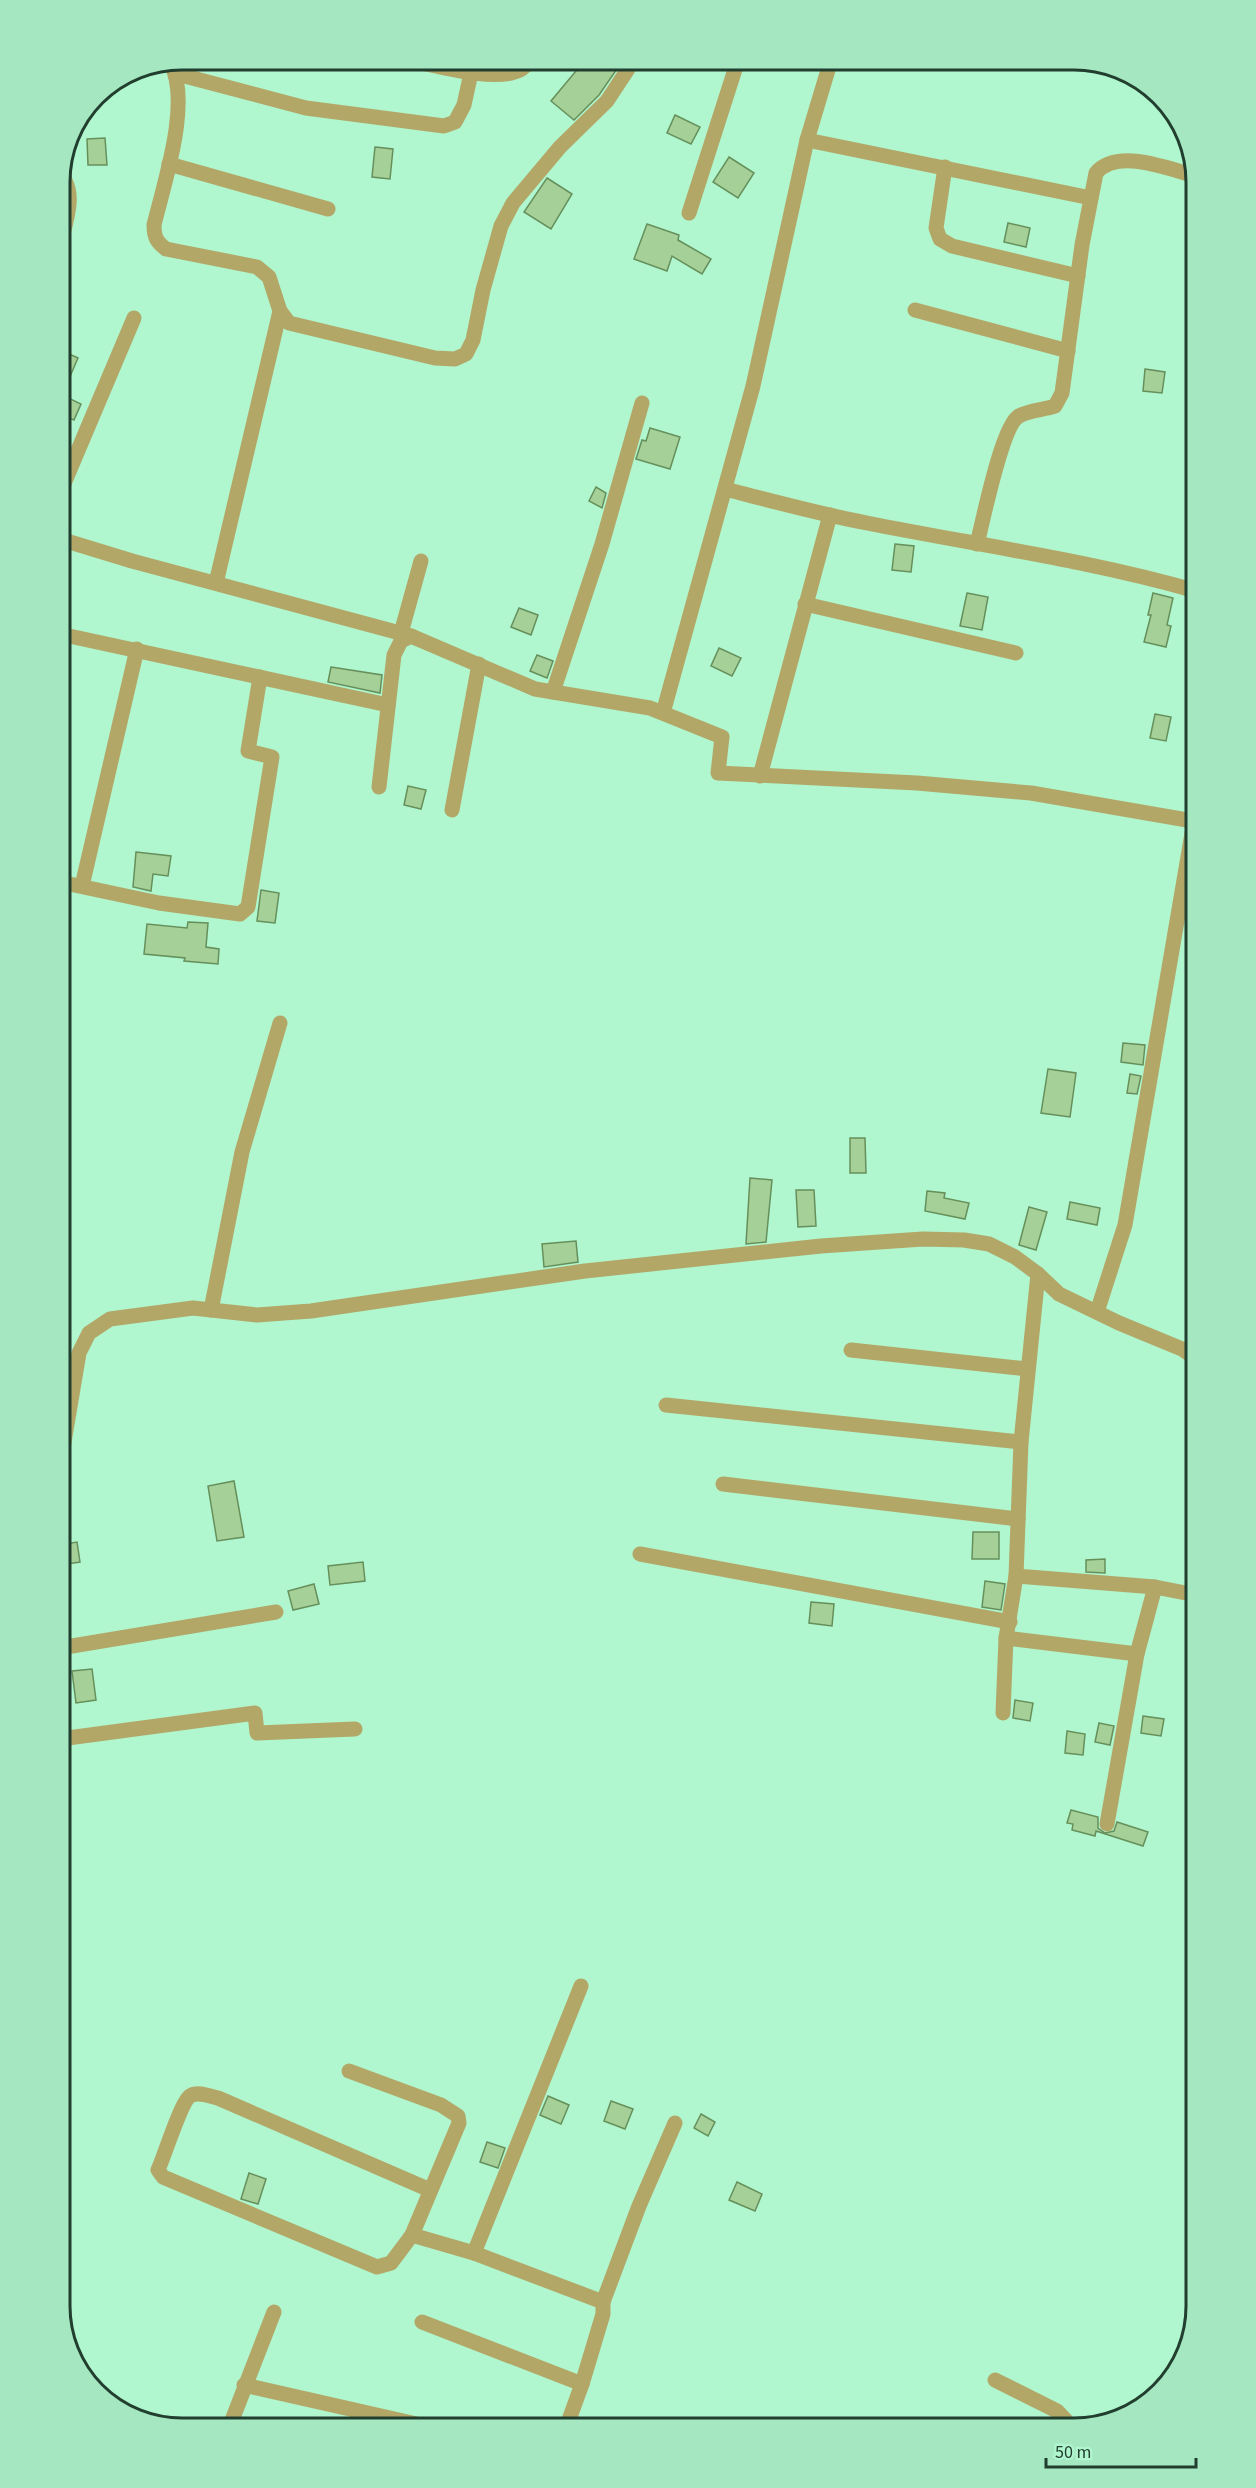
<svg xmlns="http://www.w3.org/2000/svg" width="1256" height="2488" font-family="'Source Sans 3',sans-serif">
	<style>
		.building { fill: #a5d199; stroke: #66905b; stroke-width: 1.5 }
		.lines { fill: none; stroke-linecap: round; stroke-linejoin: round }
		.minor { stroke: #b3a768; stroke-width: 15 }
		.rim { fill: none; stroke: #213e2e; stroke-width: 3 }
	</style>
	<rect width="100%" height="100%" fill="#b0f6ce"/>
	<!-- building -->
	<g class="building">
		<path d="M557,60H609L619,66L599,95L574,120L551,101L576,71Z"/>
		<path d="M675,115L700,127L691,144L667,133Z"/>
		<path d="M105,138L107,165H88L87,139Z"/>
		<path d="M375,147L393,149L390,179L372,177Z"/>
		<path d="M729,157L754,173L738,198L713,182Z"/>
		<path d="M547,178L572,194L551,229L524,212Z"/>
		<path d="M1008,223L1030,228L1026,247L1004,242Z"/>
		<path d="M647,224L679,235L678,240L711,259L702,274L672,256L667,271L634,259Z"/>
		<path d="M60,350L78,358L62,395L81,404L74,420L60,414Z"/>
		<path d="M1145,369L1165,372L1162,393L1143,391Z"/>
		<path d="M650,428L680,437L670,469L636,459L642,440L646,441Z"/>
		<path d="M596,487L606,493L602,508L589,501Z"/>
		<path d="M895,544L914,546L911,572L892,570Z"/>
		<path d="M967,593L988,597L982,630L960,626Z"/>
		<path d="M1153,593L1173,598L1167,625L1171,626L1166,647L1144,642L1151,615H1148Z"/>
		<path d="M519,608L538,615L531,635L511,627Z"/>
		<path d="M719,648L741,658L732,676L711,666Z"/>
		<path d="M537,655L553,661L547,678L530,671Z"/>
		<path d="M331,667L382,675L380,693L328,682Z"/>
		<path d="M1155,714L1171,717L1166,741L1150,738Z"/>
		<path d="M408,786L426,790L421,809L404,805Z"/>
		<path d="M136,852L171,856L168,876L153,874L151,891L133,887Z"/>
		<path d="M261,890L279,893L275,923L257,921Z"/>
		<path d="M188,922L208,923L206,947L219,949L218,964L184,961L185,958L144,954L147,924L187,928Z"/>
		<path d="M1123,1043L1145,1045L1143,1065L1121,1062Z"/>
		<path d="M1048,1069L1076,1073L1070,1117L1041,1113Z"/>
		<path d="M1130,1074L1141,1076L1137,1094L1127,1093Z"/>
		<path d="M850,1138H865L866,1173H850Z"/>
		<path d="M750,1178L772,1180L766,1242L746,1244Z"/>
		<path d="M796,1190H814L816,1226L798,1227Z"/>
		<path d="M927,1191L945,1193L944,1198L969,1203L965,1219L925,1211Z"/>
		<path d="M1070,1202L1100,1208L1097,1225L1067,1219Z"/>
		<path d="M1029,1207L1047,1212L1036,1250L1019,1245Z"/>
		<path d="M576,1241L578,1262L544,1267L542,1244Z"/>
		<path d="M234,1481L244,1537L217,1541L208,1486Z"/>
		<path d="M973,1532H999V1559H972Z"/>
		<path d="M77,1542L80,1562L60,1565V1545Z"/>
		<path d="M1105,1559V1573L1086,1572V1560Z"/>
		<path d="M363,1562L365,1581L330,1585L328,1566Z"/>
		<path d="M985,1581L1005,1584L1001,1610L982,1607Z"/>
		<path d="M314,1584L319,1604L293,1610L288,1591Z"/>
		<path d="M811,1602L834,1604L832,1626L809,1623Z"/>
		<path d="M92,1669L96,1700L76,1703L72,1671Z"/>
		<path d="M1015,1700L1033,1703L1030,1721L1013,1718Z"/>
		<path d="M1143,1716L1164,1719L1161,1736L1141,1733Z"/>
		<path d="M1099,1723L1114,1726L1110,1745L1095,1742Z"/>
		<path d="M1067,1731L1085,1734L1083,1755L1065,1753Z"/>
		<path d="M1071,1810L1098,1817V1828L1105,1833L1114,1831L1117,1822L1148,1832L1143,1846L1096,1831L1095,1836L1072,1830L1073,1824L1067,1823Z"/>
		<path d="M548,2096L569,2105L561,2124L540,2115Z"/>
		<path d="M611,2101L633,2109L625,2129L604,2121Z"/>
		<path d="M701,2114L715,2122L708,2136L694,2128Z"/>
		<path d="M487,2142L505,2148L498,2168L480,2162Z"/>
		<path d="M249,2173L266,2179L258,2204L241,2199Z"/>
		<path d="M737,2182L762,2194L755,2211L729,2200Z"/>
	</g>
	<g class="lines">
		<!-- minor -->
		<g class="minor">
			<path d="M408,60C434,65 496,83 520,70C524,68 528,63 531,60"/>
			<path d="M170,62C192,101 164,183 154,225C154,238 157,242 166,249L257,267L269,277L280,311L289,323L435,358L455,359L466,354L473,340L483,290L501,226L513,203L560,147L607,101L634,60"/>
			<path d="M177,74L306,108L444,126L455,122L464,105L471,73"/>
			<path d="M807,140L1091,198"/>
			<path d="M169,164L328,209"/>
			<path d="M945,167L936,228L940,239L952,246L1078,276"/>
			<path d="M689,213L738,60"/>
			<path d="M60,245C65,224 78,192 60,174"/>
			<path d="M915,310L1068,351"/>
			<path d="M725,489C772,501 819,514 867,523C977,545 1088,560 1196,591"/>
			<path d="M60,493L134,318"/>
			<path d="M60,539L132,561L411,636"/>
			<path d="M977,544C983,521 1002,425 1019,416C1029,410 1044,410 1055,406L1062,393L1082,245L1096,173C1117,148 1167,168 1195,176"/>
			<path d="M216,583L280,311"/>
			<path d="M805,604L1016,653"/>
			<path d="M401,633L421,561"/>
			<path d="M60,634L388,705"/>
			<path d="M553,692L602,544L642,403"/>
			<path d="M663,713L753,386L807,140L831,60"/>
			<path d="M760,776L830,515"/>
			<path d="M379,787L394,655L401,641L411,636L535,689L650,708L722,737L718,773L917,783L1031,793L1193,821"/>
			<path d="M452,810L479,664"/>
			<path d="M60,882L159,903L240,914L248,907L272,757L248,751L260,677"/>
			<path d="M82,886L137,649"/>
			<path d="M211,1310L242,1152L280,1023"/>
			<path d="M1097,1312L1125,1225L1196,810"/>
			<path d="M851,1350L1028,1369"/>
			<path d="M666,1405L1021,1442"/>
			<path d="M60,1466L79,1353L89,1333L110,1319L193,1308L257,1315L311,1311L585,1271L821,1246L923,1239L964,1240L989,1244L1015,1257L1038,1274L1059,1294L1119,1323L1182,1349L1196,1359"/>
			<path d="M723,1484L1018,1519"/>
			<path d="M640,1554L1010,1622"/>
			<path d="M1016,1576L1155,1587L1196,1595"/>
			<path d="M1006,1638L1137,1654"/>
			<path d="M60,1648L276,1612"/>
			<path d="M1003,1713L1006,1638L1016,1576L1021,1442L1038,1274"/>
			<path d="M60,1739L255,1713L257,1733L355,1729"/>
			<path d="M1107,1824L1137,1654L1155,1587"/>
			<path d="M349,2071L441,2105L458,2116L459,2123L412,2235"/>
			<path d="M430,2190L218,2098C209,2096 198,2091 190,2096C181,2102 164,2157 158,2170L163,2177L377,2267L391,2263L412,2235L474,2253L603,2302V2314L582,2384"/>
			<path d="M474,2253L581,1986"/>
			<path d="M603,2302L639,2206L675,2123"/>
			<path d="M422,2322L582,2384L566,2428"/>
			<path d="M995,2380L1057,2411L1073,2428"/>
			<path d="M244,2385L434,2428"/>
			<path d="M229,2428L274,2312"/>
		</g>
	</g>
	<!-- crop -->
	<path d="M0 0H1256V2488H0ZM182 70H1074A112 112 0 0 1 1186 182V2306A112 112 0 0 1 1074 2418H182A112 112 0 0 1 70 2306V182A112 112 0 0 1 182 70Z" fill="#a5e7c1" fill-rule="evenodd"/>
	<path class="rim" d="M182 70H1074A112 112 0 0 1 1186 182V2306A112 112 0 0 1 1074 2418H182A112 112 0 0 1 70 2306V182A112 112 0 0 1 182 70Z"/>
	<!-- scale -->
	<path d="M1046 2458v9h150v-9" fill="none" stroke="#213e2e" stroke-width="3"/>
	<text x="1055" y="2458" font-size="18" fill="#213e2e" stroke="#b0f6ce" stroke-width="4.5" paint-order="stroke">50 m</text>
</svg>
